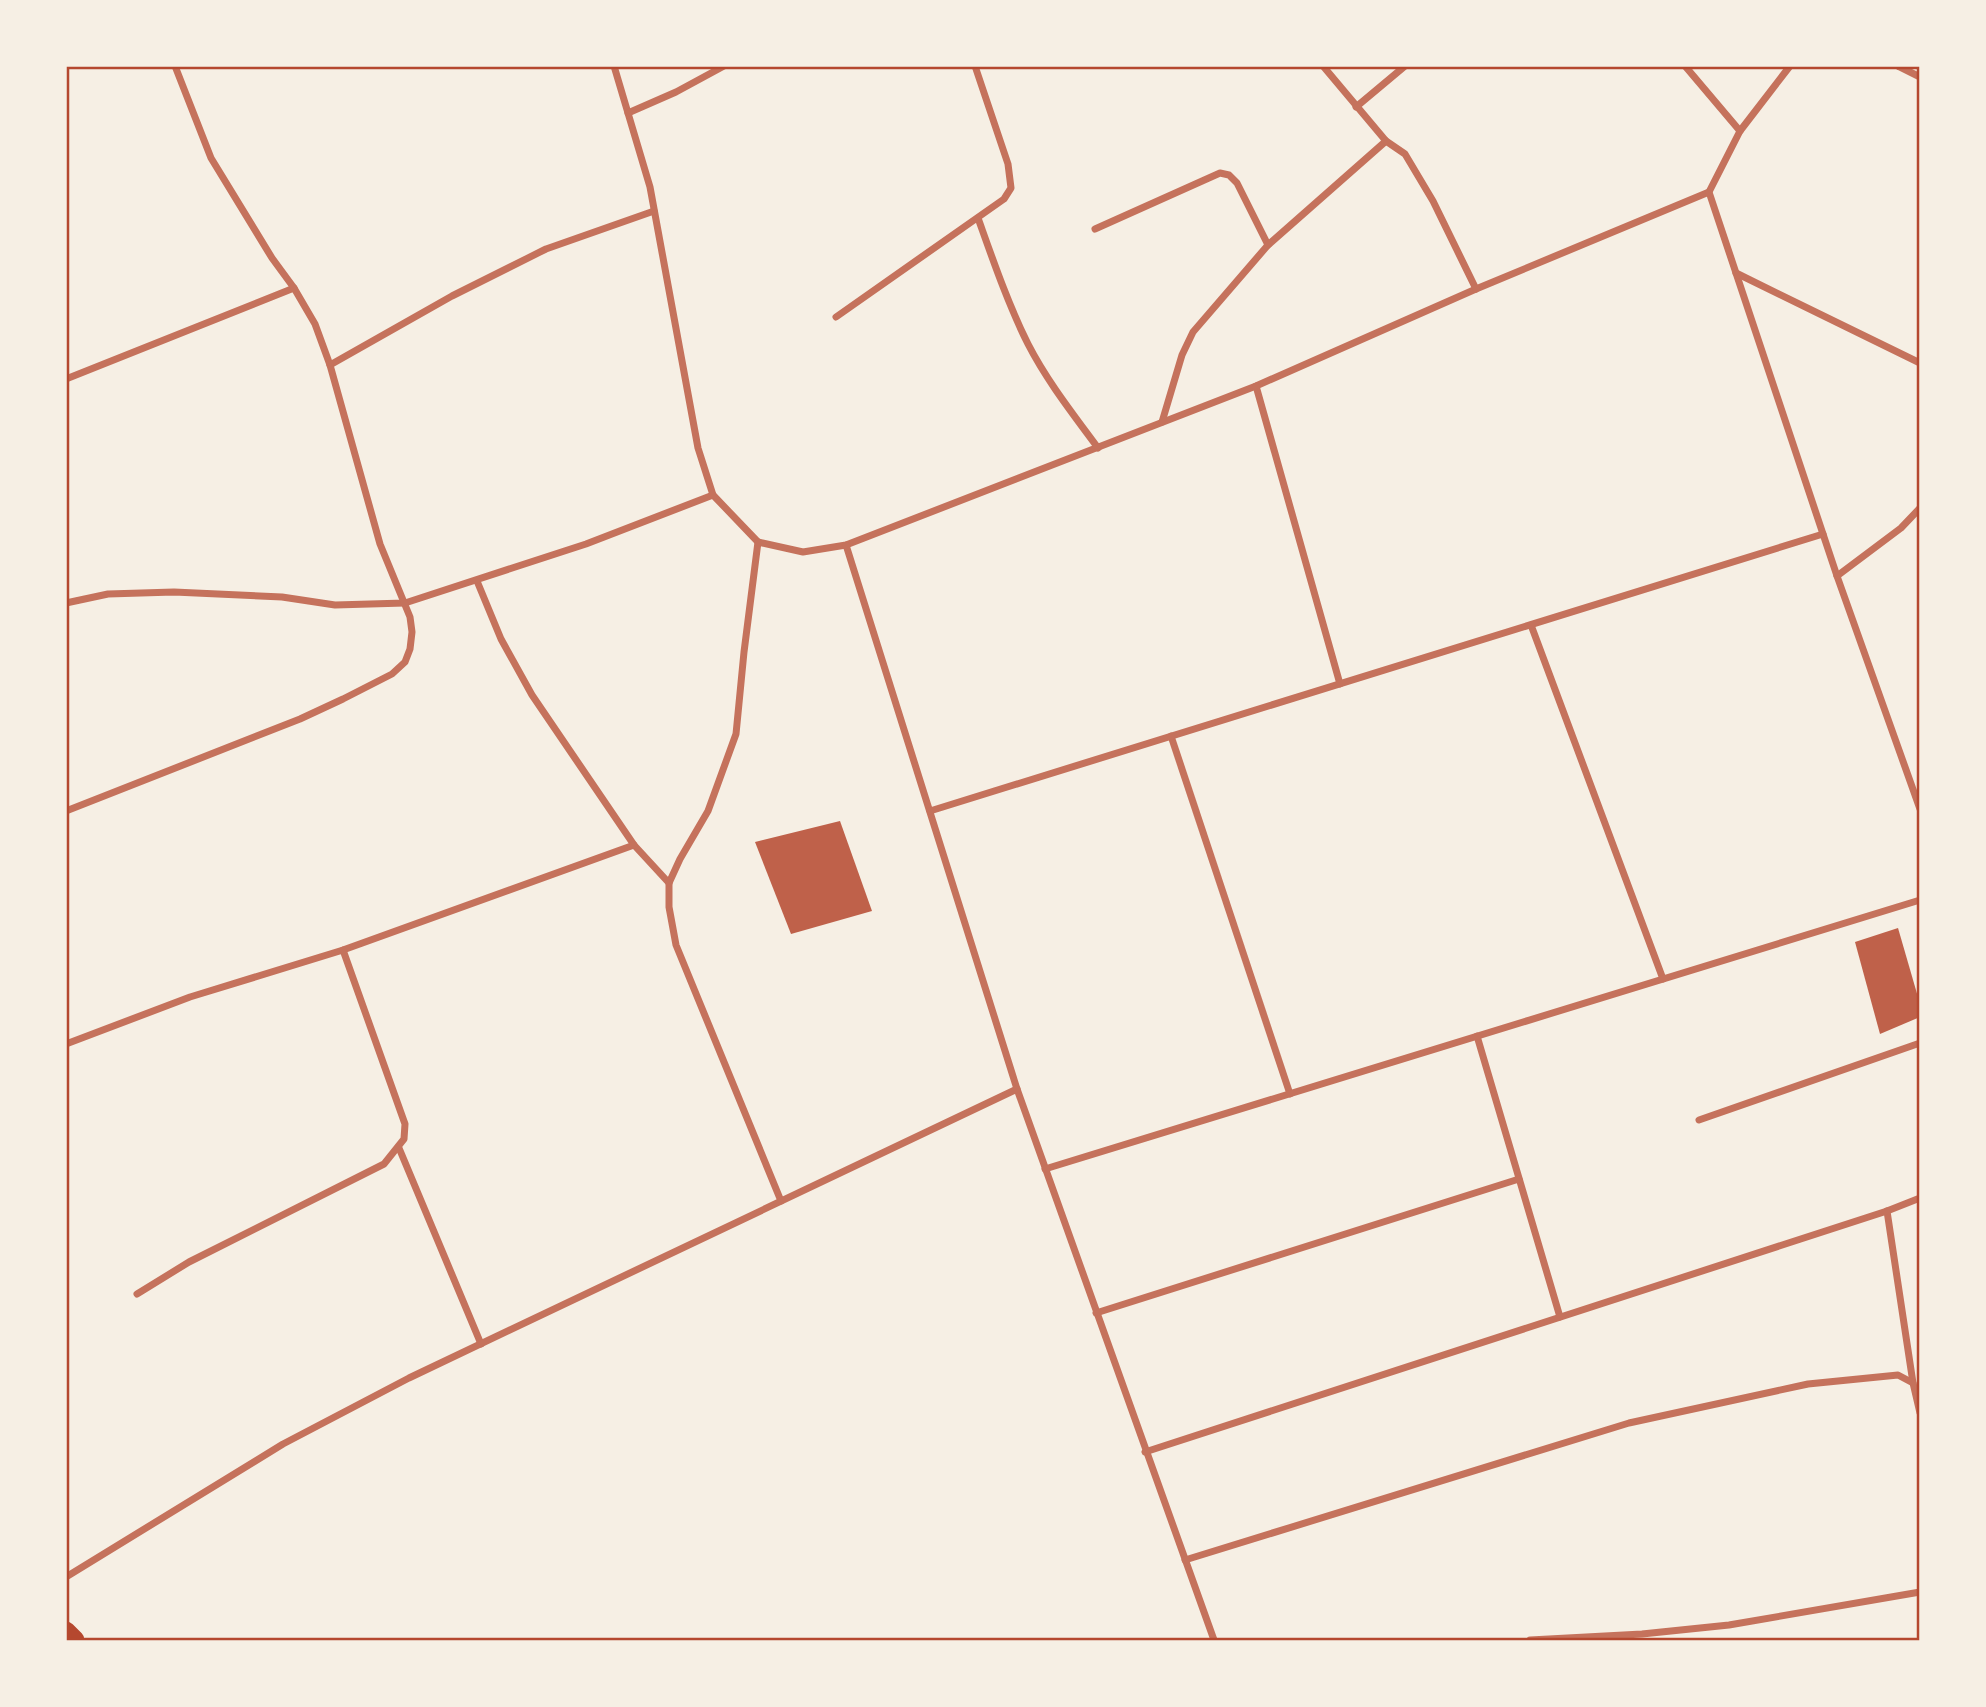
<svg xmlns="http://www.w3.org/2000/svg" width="1986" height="1707" font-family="'Titillium Web',sans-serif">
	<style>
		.building { fill: #bf614a }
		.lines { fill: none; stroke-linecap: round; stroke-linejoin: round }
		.minor { stroke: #c5725c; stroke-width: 7 }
		.trunk { stroke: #b5482f; stroke-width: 19 }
		.neatline { fill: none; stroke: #b5482f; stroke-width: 2.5 }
	</style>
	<rect width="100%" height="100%" fill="#f6efe4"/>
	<!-- building -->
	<g class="building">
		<path d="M840,821L872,911L791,934L755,842Z"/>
		<path d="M1898,928L1920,1004V1017L1880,1034L1855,942Z"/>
	</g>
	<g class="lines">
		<!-- minor -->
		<g class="minor">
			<path d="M614,66L650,187L698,448L713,495L758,542L803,552L846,545L1256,386L1476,289L1709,192L1740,131L1790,66"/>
			<path d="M1323,66L1386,141L1405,154L1433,201L1476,289"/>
			<path d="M1685,66L1740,131"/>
			<path d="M1898,66L1920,77"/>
			<path d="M1356,107L1405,66"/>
			<path d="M628,113L676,92L724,66"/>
			<path d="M1709,192L1837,576L1920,809"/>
			<path d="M978,218C993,260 1008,304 1028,344C1047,381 1073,414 1098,448"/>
			<path d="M1095,229L1220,173L1229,175L1237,183L1268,245"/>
			<path d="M1736,273L1920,363"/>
			<path d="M836,317L1004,199L1011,188L1008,164L975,66"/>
			<path d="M330,365L452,296L546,249L654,211"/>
			<path d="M66,379L294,288"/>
			<path d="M1256,386L1340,684"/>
			<path d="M1162,422L1182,355L1193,332L1268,245L1386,141"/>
			<path d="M758,542L744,652L736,734L708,811L680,859L669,883V907L676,945L781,1201"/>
			<path d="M846,545L1017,1089L1214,1640"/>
			<path d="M1837,576L1901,528L1920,508"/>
			<path d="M477,581L501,639L532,695L634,845L669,883"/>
			<path d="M66,603L108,594L174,592L282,597L335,605L405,603L586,544L713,495"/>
			<path d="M1531,625L1663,979"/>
			<path d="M1171,736L1290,1094"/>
			<path d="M66,811L300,719L343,699L392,674L405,662L410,649L412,632L410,617L380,544L330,365L315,324L294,288L272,258L211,158L175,66"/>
			<path d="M930,811L1823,534"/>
			<path d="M1477,1036L1560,1317"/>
			<path d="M66,1044L190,997L343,950L634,845"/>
			<path d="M1699,1120L1920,1043"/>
			<path d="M399,1148L481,1344"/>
			<path d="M1045,1169L1920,900"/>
			<path d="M1887,1211L1913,1383"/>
			<path d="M137,1294L189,1262L384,1164L404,1139L405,1124L343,950"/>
			<path d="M1096,1313L1519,1179"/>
			<path d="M1145,1452L1887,1211L1920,1198"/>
			<path d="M1185,1560L1629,1423L1808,1384L1898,1375L1913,1383L1920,1413"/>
			<path d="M66,1577L283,1444L409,1378L1017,1089"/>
			<path d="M1530,1640L1642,1634L1729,1625L1920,1592"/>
		</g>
		<!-- trunk -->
		<path class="trunk" d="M66,1631L75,1640"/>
	</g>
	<!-- border -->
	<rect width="1986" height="1707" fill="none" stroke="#f6efe4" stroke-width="136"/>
	<rect x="68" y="68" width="1850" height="1571" class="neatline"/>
</svg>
